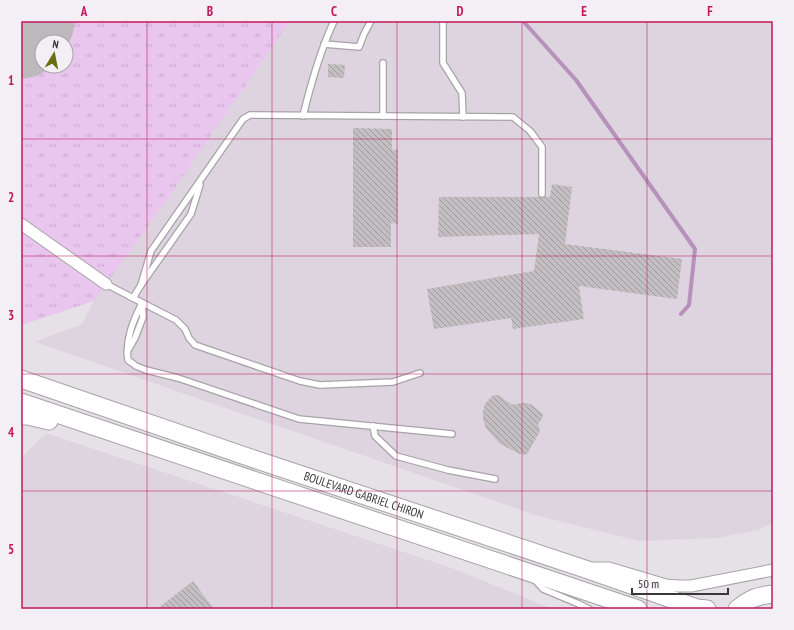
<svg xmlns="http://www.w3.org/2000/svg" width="794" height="630" font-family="'PT Sans Narrow',sans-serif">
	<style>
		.built { fill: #ddd4df }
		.grass { fill: url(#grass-tufts); fill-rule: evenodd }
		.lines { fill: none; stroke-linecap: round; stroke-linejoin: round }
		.stream { stroke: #b692bb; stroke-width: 4 }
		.runway { stroke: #bcb8bc; stroke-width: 87 }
		.building { fill: url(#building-back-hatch) }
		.lane-casing { stroke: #a7a3a8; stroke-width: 8 }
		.street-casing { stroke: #a7a3a8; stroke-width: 13 }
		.primary-casing { stroke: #a7a3a8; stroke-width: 19 }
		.lane { stroke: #fff; stroke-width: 5.5 }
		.street { stroke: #fff; stroke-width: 11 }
		.primary { stroke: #fff; stroke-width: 17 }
		.grid { fill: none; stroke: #c2185b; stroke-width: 1; stroke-opacity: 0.55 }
		.labels { text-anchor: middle; stroke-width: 3; stroke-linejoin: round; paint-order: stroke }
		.street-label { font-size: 12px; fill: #383739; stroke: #f3eff4 }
		.neatline { fill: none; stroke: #c2185b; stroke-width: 1.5 }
		.grid-label { font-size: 13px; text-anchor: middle; font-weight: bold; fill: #c2185b }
	</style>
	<defs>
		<pattern id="grass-tufts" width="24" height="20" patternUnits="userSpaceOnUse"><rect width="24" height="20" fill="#e8c6ee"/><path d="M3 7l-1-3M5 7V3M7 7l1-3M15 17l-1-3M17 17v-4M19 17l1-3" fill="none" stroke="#c8abcd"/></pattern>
		<pattern id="building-back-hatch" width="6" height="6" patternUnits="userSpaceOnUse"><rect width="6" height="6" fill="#c2bec2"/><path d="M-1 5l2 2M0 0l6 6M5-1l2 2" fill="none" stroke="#9f9b9f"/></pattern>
	</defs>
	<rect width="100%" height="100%" fill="#e6e1e6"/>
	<!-- built -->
	<g class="built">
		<path d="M289,21H773V522L759,530L716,538L639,541L535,515L35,342L82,324L94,301Z"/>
		<path d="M46,433L452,568L553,609H21V458Z"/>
	</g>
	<!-- grass -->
	<path class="grass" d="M21,21H290L156,215L94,301L21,325ZM42,42H66V66H42Z"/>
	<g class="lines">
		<!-- stream -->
		<path class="stream" d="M523,21L576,80L695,249L689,305L681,314"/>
		<!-- runway -->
		<path class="runway" d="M21,35L31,21"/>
	</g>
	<!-- building -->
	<g class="building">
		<path d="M328,64L345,65L344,78L328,77Z"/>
		<path d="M353,128L392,129V150H398V224L391,223V247H353Z"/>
		<path d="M552,184L572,187L565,244L682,259L677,299L579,286L584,319L513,329L511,318L434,329L427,289L534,271L539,234L438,237L439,197H539L542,198L545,197H550Z"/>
		<path d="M494,395H498L513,405L521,403H527L532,405L543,414L542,419L538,424L540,430L539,433L527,454L524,455L520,454L508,448L499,443L492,435L486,428L483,420V411L485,404L491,397Z"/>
		<path d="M193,581L214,609H157Z"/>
	</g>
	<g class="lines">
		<!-- lane casing -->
		<g class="lane-casing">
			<g id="lane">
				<path d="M443,21V63L462,93L463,117"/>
				<path d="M324,44L359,47L364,34L371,21"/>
				<path d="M383,63V116"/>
				<path d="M303,116C311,83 320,51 334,21"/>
				<path d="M106,284L133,298L141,285L191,214L200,185"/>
				<path d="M141,285L151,251L243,119L250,115L513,117L530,131L542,147V194"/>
				<path d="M133,298L176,320L185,329L189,338L195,345L300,381L320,385L393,382L420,373"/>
				<path d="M127,352L135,338L143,317L142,303C133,321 125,340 128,360L136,366L146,370L178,378L299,419L452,434"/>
				<path d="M373,426L375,436L396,456L448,470L495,479"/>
				<path d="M535,580L543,589L579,604L589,609"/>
			</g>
		</g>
		<!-- street casing -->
		<g class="street-casing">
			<g id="street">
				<path d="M21,224L106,284"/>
				<path d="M594,568H609L666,585L678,586H691L773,570"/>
			</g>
		</g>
		<!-- primary casing -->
		<g class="primary-casing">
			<g id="primary">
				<path id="s1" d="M21,379L254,459L585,569L697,608L707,609"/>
				<path d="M21,402L638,609"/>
				<path d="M21,416H28L49,421"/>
				<path d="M737,609C751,598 756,596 773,594"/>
			</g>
		</g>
		<!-- lane -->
		<use href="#lane" class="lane"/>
		<!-- street -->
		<use href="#street" class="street"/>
		<!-- primary -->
		<use href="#primary" class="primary"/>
	</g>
	<!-- grid -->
	<path class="grid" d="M147,21V609M272,21V609M397,21V609M522,21V609M647,21V609M21,139H773M21,256H773M21,374H773M21,491H773"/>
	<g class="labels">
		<!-- street labels -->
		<g class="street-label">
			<text dy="4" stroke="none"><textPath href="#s1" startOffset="362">BOULEVARD GABRIEL CHIRON</textPath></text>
		</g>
	</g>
	<!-- border -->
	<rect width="794" height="630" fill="none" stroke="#f3eff4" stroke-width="44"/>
	<!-- north arrow -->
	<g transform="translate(54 54) rotate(10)"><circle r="19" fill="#f3eff4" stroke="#a8a5a9"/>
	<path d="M0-3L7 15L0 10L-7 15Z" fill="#696d10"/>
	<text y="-6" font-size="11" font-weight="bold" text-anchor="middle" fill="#383739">N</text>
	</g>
	<!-- scale -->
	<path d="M632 588v6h96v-6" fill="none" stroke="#383739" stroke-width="2"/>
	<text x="638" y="588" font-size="12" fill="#383739" stroke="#f3eff4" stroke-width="3" paint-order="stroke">50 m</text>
	<rect x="22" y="22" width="750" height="586" class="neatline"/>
	<g class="grid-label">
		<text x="84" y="16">A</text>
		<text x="210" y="16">B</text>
		<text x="334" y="16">C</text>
		<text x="460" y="16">D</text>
		<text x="584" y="16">E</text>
		<text x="710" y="16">F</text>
		<text x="11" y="85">1</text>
		<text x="11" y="202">2</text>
		<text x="11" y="320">3</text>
		<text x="11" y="437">4</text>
		<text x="11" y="554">5</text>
	</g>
</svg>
